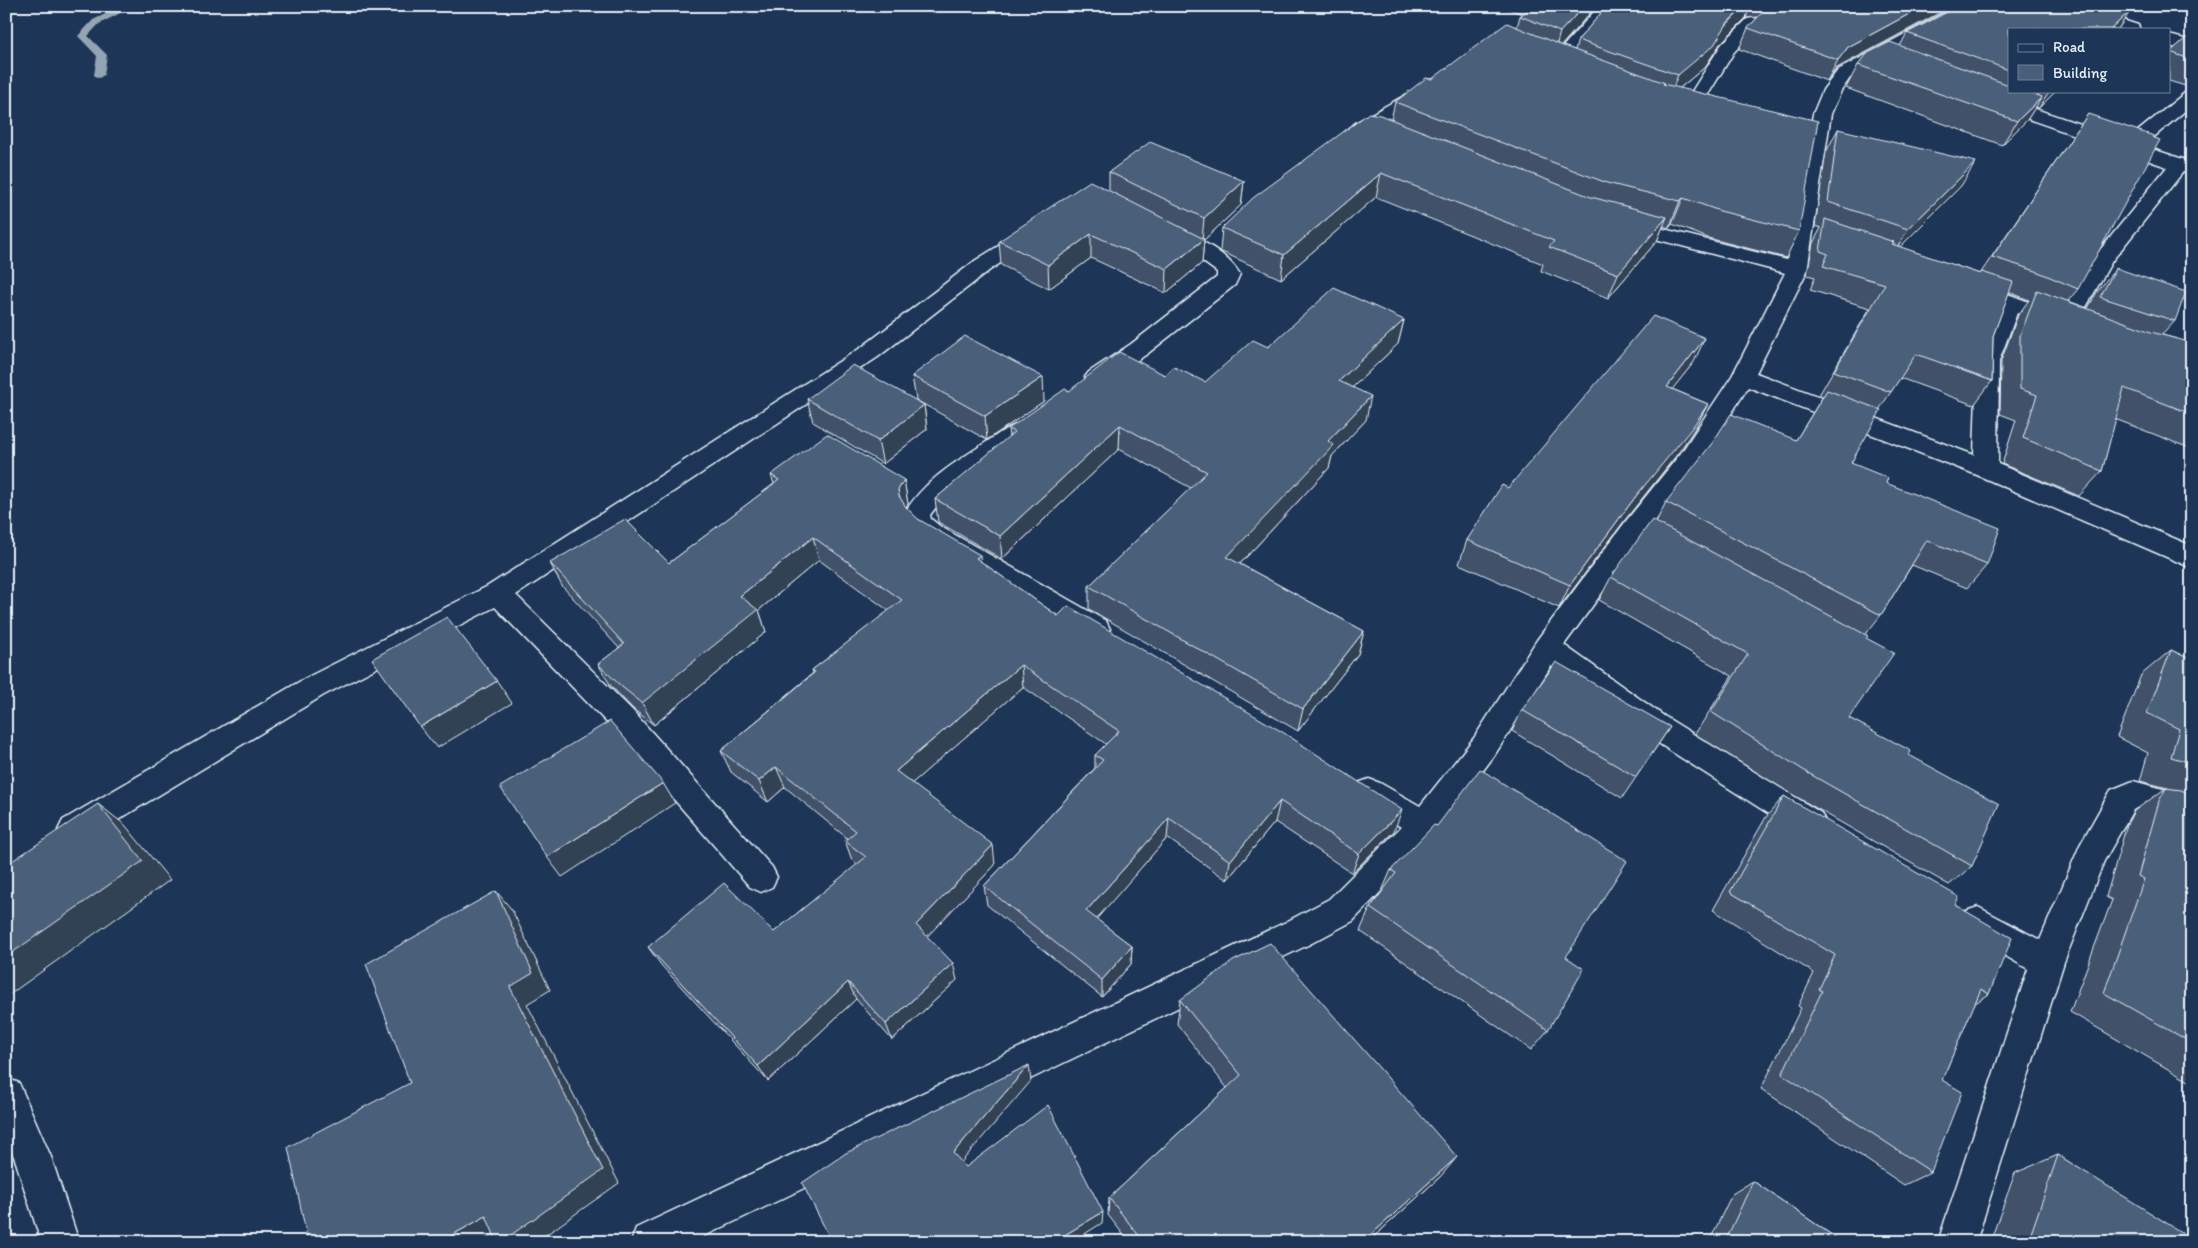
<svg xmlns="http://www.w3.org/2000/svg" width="2198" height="1248" font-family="Itim,sans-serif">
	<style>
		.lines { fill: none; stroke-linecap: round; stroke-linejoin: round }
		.stream { fill: #95a4b5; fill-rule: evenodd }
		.minor-casing { stroke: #e8f1f8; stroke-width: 3 }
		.minor { fill: #1d3557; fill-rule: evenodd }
		.wall { fill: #3f5169; stroke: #e8f1f8 }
		.shaded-wall { fill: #334255; stroke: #e8f1f8 }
		.building { fill: #495e7a; stroke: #e8f1f8 }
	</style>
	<rect width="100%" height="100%" fill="#1d3557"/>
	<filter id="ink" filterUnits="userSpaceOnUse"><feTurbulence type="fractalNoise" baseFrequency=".02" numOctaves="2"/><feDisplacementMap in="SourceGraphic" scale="10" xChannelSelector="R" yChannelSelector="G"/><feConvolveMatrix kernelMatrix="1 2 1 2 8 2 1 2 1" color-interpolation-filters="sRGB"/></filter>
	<g filter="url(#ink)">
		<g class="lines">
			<!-- stream -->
			<path class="stream" d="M122,6H134L99,24L88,36L107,55L104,75L99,78L96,77L94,75L97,56L78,36L93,20Z"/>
			<!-- minor casing -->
			<g class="minor-casing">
				<g id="minor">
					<path d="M1599,6H1616L1563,68L1557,69L1551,68L1548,64L1551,60Z"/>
					<path d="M1962,6H1985L1983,10L1954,22L1850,78L1841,91L1831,114L1807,271L1756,373L1974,455L1977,361L1998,306L1963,293L1960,288L1963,283L1971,281L1979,283L2060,314L2096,255L2167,167L1991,106L1988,102L1991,98L1997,97L2003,98L2127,140L2186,92L2192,91V105L2143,146L2192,162V175L2183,172L2112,261L2073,330L2065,332L2057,330L2056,328L2017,313L1999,361L1998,464L2192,546V568L1977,475L1748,387L1699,465L1644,535L1564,645L1664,716L1821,813L1826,823L1821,833L1810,837L1799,833L1644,734L1551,666L1494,756L1435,834L1353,921L1310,944L692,1242H631L636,1228L1286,922L1329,899L1401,827L1358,801L1354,792L1358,783L1369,779L1380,783L1420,806L1474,738L1537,640L1626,521L1681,453L1732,376L1785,273L1617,229L1614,225L1617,221L1624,219L1787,260L1813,114L1823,90L1838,70L1942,14Z"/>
					<path d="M2053,6H2079L2138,25L2140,29H2114L2055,10Z"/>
					<path d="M1753,18L1759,19L1761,23L1734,52L1695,116C1685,118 1670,115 1665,107L1668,103L1674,102L1684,104L1721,45L1747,19Z"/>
					<path d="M2169,35L2192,41V52L2169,46Z"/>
					<path d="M1426,86L1432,87L1435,91L1432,95L1358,139L1351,141L1344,139L1342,135L1357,122L1420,87Z"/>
					<path d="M1031,228L1038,230L1041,234L1038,238L990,270L878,357L516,595L632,710L772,867L777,877L772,887L761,892L750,887L612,728L495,607L324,695L85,840L74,844L63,840L58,830L63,820L304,679L488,586L862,347L976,260L1024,230Z"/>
					<path d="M1169,229C1195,235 1225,251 1240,274L1235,285L1147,354L1105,382L1097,385L1089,382L1085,377L1089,372L1131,344L1217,277V272L1195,256L1162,239L1159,235L1162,231Z"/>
					<path d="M1021,423L1030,425L1033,431L1030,437C995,460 955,481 930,515L931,519L941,527L1106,621L1110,629L1106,637L1096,640L1086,637L923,541C913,532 908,527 904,514C923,481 957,461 988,441C998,434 1009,426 1021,423Z"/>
					<path d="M2133,781L2167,790L2192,803V833L2150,811L2136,808L2133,810L2104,861L2064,962L1976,1242H1938L2028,969L1966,933L1962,922L1966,911L1978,907L2040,940L2080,845L2111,790Z"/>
					<path d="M6,1078L19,1083L51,1157L79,1242H41L15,1159L6,1139Z"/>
				</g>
			</g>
			<!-- minor -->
			<use href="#minor" class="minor"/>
		</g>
		<!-- wall -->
		<g class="wall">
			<path d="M1501,6H1596L1561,46L1575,50L1578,40L1607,6H1957L1941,12L1837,68L1827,81L1739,49L1748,28L1758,17L1746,18L1720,44L1705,67L1680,88L1799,231L1786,258L1708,238L1672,224L1669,228L1663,226L1657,241L1608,298L1541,271L1543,264L1376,197L1281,279L1220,251L1222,228L1391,120L1395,102L1517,27L1520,16L1522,14Z"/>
			<path d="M2131,10L2118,29H2009V91H2056L2039,108L2035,107L2027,120L2002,145L1846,88L1858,65L1900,46L1907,33Z"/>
			<path d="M2192,33V88L2169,81V53Z"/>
			<path d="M2088,114L2078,289L2068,301L2088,308L2097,292L2116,268L2175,321L2162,335L2192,343V449L2115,419L2102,471L2079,496L2002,464L2016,420L2000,414L2001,361L2018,315L2029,300L2009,292L1993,336L1992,381L1974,405L1900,378L1879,410L1851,463L1886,483L1987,565L1967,588L1912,565L1881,615L1865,635L1866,638L1849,718L1909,755L1972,866L1949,885L1790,793L1695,734L1732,676L1599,600L1611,577L1656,522L1666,502L1796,440L1823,396L1819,395L1870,308L1810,290L1815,277L1807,275L1813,243L1821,228L1815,226L1826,152L1838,129L1961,186L1899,247L1980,274Z"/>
			<path d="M1109,172L1244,181L1241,205L1204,240L1202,263L1166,293L1091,258L1049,289L1001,265L999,241L1109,191Z"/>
			<path d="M1404,320L1398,344L1353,387L1366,420L1332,456L1329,468L1240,564L1364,631L1358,654L1298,731L1089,609V586L1191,488L1119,449L1002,559L938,522L935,499L1009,437L1008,429L1069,391L1165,375L1205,382L1268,347Z"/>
			<path d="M1694,362L1672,389L1708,404L1695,428L1679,452L1625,520L1559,608L1459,564L1467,540L1508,488Z"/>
			<path d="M912,376L1044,401L987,440L916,400Z"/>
			<path d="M807,399L924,405L927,429L883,464L813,422Z"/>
			<path d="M771,475L904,480L908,504L906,507L918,519L980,561L1058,616L1394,831L1352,873L1275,822L1227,880L1167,838L1096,919L1132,946L1131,964L1102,997L987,905L984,886L1095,768V755L1106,744L1023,687L912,783L995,865L927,936L957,980L892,1040L856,999L768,1081L661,965L648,947L774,932L857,865L852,860L845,841L847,838L785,787L768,802L731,772L721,751L813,673L812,670L889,611L819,560L759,610L766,632L654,725L633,709L611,686L598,664L619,648L562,586L550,563H669L774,484Z"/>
			<path d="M2171,650L2192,660V1083L2070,1012L2112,900L2106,897L2127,824L2134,811L2166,788H2168L2140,781L2148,753L2117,737L2141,675Z"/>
			<path d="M1522,710L1670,727L1622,798L1512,731Z"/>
			<path d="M1784,796L1955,905L1989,994L1974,1004L1942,1080L1931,1172L1904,1185L1761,1089L1801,1008L1798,1006L1814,973L1713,910L1766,817Z"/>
			<path d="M1437,826L1566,957L1548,1030L1531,1050L1360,931L1370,908L1382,891L1391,870Z"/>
			<path d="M1180,1000L1441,1176L1368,1242H1129L1108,1215L1109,1198L1227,1088L1177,1024Z"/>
			<path d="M2058,1155L2192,1242H1990L2015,1173Z"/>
			<path d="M1753,1181L1842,1242H1709L1732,1194Z"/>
		</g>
		<!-- shaded-wall -->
		<g class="shaded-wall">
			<path d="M1584,6H1596L1554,54L1560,32Z"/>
			<path d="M1745,6H1750L1746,18L1720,44L1705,67L1669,97L1678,75Z"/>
			<path d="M1924,6H1957L1941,12L1837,68L1827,81L1838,60L1848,47Z"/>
			<path d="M2131,10L2118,29H2111Z"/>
			<path d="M2050,91H2056L2039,108Z"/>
			<path d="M2042,97L2027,120L2002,145L2017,121Z"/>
			<path d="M1976,162L1961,186L1894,253L1908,229Z"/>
			<path d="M1381,173L1376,197L1281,279L1284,255Z"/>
			<path d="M1244,181L1241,205L1204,240L1202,263L1166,293L1167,269L1202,241L1204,218Z"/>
			<path d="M1683,198L1672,224L1669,228L1680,201Z"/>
			<path d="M1667,217L1657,241L1608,298L1618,274Z"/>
			<path d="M1091,234V258L1049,289L1048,265Z"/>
			<path d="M1404,320L1398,344L1334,405L1339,381Z"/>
			<path d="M1705,338L1694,362L1655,411L1667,387Z"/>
			<path d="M1043,377L1044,401L987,440L985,416Z"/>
			<path d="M1371,396L1366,420L1332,456L1329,468L1224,581L1227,557L1328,441Z"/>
			<path d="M1708,404L1695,428L1679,452L1625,520L1559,608L1570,585L1636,496Z"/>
			<path d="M924,405L927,429L883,464L878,441Z"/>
			<path d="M1120,425L1119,449L1002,559L1000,536Z"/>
			<path d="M904,480L908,504L902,513L898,490Z"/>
			<path d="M813,537L819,560L759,610L766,632L654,725L642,703L740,596Z"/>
			<path d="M980,555L982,578L976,558Z"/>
			<path d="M1364,631L1358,654L1298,731L1303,709Z"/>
			<path d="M1021,665L1023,687L902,792L896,771Z"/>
			<path d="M497,681L512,703L437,748L420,727Z"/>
			<path d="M776,767L785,787L768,802L759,781Z"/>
			<path d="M663,783L675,803L562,877L547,857Z"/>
			<path d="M1280,801L1275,822L1227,880L1230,861Z"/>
			<path d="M98,804L125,825L170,880L6,997V957Z"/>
			<path d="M1402,810L1394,831L1352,873L1359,854Z"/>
			<path d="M1169,818L1167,838L1087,930L1086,911Z"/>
			<path d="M993,845L995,865L921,943L916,925Z"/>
			<path d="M496,891L512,910L550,990L527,1004L619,1183L536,1242H501L510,987Z"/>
			<path d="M1132,946L1131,964L1102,997V980Z"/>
			<path d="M953,963L957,980L892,1040L886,1024Z"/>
			<path d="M848,982L856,999L768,1081L758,1066Z"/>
			<path d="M1029,1065L1031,1081L958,1166L953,1153Z"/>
			<path d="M1457,1157L1441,1176L1368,1242H1363Z"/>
			<path d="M1103,1212L1102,1223L1072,1242H1053Z"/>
			<path d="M486,1216L506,1227L480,1242H440Z"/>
		</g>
		<!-- building -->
		<g class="building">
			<path d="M1533,6H1584L1560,32L1520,16Z"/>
			<path d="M1607,6H1745L1728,22L1714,45L1678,75L1578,40Z"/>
			<path d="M1768,6H1924L1848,47L1838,60L1748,28Z"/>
			<path d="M1959,6H2119L2131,10L2111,29H2009V70L1907,33Z"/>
			<path d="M1507,23L1558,44L1665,83L1663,84L1818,121L1799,231L1720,211L1683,198L1680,201L1607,183L1395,102L1426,78L1432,79Z"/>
			<path d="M2192,33V60L2170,52Z"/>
			<path d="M1890,42L2009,85V91H2026L2042,97L2017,121L1858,65L1868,53Z"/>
			<path d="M1369,113L1380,115L1591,197L1667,217L1618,274L1549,247L1554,241L1381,173L1284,255L1222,228L1253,198Z"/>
			<path d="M2088,114L2154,136L2152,137L2160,140L2078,289L2036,271L1992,257Z"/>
			<path d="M1838,129L1976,162L1908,229L1828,202Z"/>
			<path d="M1150,142L1244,181L1204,218L1109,172Z"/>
			<path d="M1090,181L1204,239L1167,269L1091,234L1048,265L999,241Z"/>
			<path d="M1825,219L1894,242L1892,244L1980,274L1982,272L2013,282L1993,336L1992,381L1916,354L1891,392L1834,371L1885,284L1823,266L1828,254L1820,251Z"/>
			<path d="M2116,268L2186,292L2175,321L2100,297Z"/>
			<path d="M1334,288L1404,320L1339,381L1371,396L1328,441L1334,445L1227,557L1364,631L1303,709L1089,586L1207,472L1120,425L1000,536L935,499L1014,432L1008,429L1065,389L1069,391L1119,352L1165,375L1174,367L1205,382L1253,340L1268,347Z"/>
			<path d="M2037,290L2151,332L2192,343V414L2124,388L2102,471L2023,438L2037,395L2020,389V336Z"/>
			<path d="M1653,316L1705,338L1667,387L1708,404L1692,428L1636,496L1570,585L1467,540L1502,485L1508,488Z"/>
			<path d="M965,336L1043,377L985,416L912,376Z"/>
			<path d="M853,365L924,405L878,441L807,399Z"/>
			<path d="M1827,390L1881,410L1851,463L1888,478L1886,483L2000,528L1987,565L1927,540L1881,615L1666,502L1713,442L1731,414L1796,440Z"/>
			<path d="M827,434L904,480L898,490L899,496L906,507L918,519L980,555L976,558L1058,616L1068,606L1284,733L1402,810L1359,854L1280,801L1230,861L1169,818L1086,911L1132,946L1102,980L984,886L1103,760L1095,755L1119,731L1021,665L896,771L993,845L916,925L953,963L886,1024L848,982L758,1066L648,947L724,883L774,932L866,857L845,841L856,831L776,767L759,781L721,751L815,672L812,670L902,600L813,537L740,596L758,610L642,703L622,687L598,664L624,644L550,563L625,519L669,563L779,480L771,475Z"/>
			<path d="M1652,520L1868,636L1866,638L1894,653L1849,718L1911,751L1909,755L1999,804L1972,866L1808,773L1711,712L1748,654L1611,577Z"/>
			<path d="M447,617L497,681L420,727L372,659Z"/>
			<path d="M2171,650L2192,660V763L2171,757L2179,729L2147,713Z"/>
			<path d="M1556,662L1670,727L1636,777L1522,710Z"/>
			<path d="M610,721L663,783L547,857L500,787Z"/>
			<path d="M1480,769L1627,861L1566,957L1584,969L1548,1030L1370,908L1396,873L1391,870L1434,825L1437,826Z"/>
			<path d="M2166,788L2181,790L2192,795V1043L2104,993L2144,879L2138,876L2159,801Z"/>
			<path d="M1784,796L1959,897L1955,905L2012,938L1989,994L1981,989L1942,1080L1962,1092L1931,1172L1782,1074L1822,991L1819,989L1835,955L1730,892Z"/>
			<path d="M98,804L143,861L6,957V865Z"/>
			<path d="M496,891L533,973L510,987L603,1170L501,1242H497L486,1216L440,1242H308L288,1147L410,1083L366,964Z"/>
			<path d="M1270,943L1457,1157L1363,1242H1144L1109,1198L1241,1075L1180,1000L1233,961Z"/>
			<path d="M1029,1065L953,1153L966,1167L1048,1105L1103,1212L1053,1242H832L802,1183L846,1153Z"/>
			<path d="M2058,1155L2192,1239V1242H2028Z"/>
			<path d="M1753,1181L1842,1242H1725Z"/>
		</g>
	</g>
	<!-- margin -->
	<rect width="2198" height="1248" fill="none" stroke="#1d3557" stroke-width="25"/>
	<rect x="12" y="12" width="2173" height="1223" fill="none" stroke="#e8f1f8" stroke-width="2" filter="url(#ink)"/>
	<!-- legend -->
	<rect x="2008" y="28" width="162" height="65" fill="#1d3557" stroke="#6e8097"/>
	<rect x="2018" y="44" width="25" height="8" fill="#1d3557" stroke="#6e8097"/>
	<text x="2053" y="52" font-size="15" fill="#e8f1f8">Road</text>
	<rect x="2018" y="65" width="25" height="15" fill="#495e7a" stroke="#6e8097"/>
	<text x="2053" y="78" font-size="15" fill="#e8f1f8">Building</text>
</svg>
